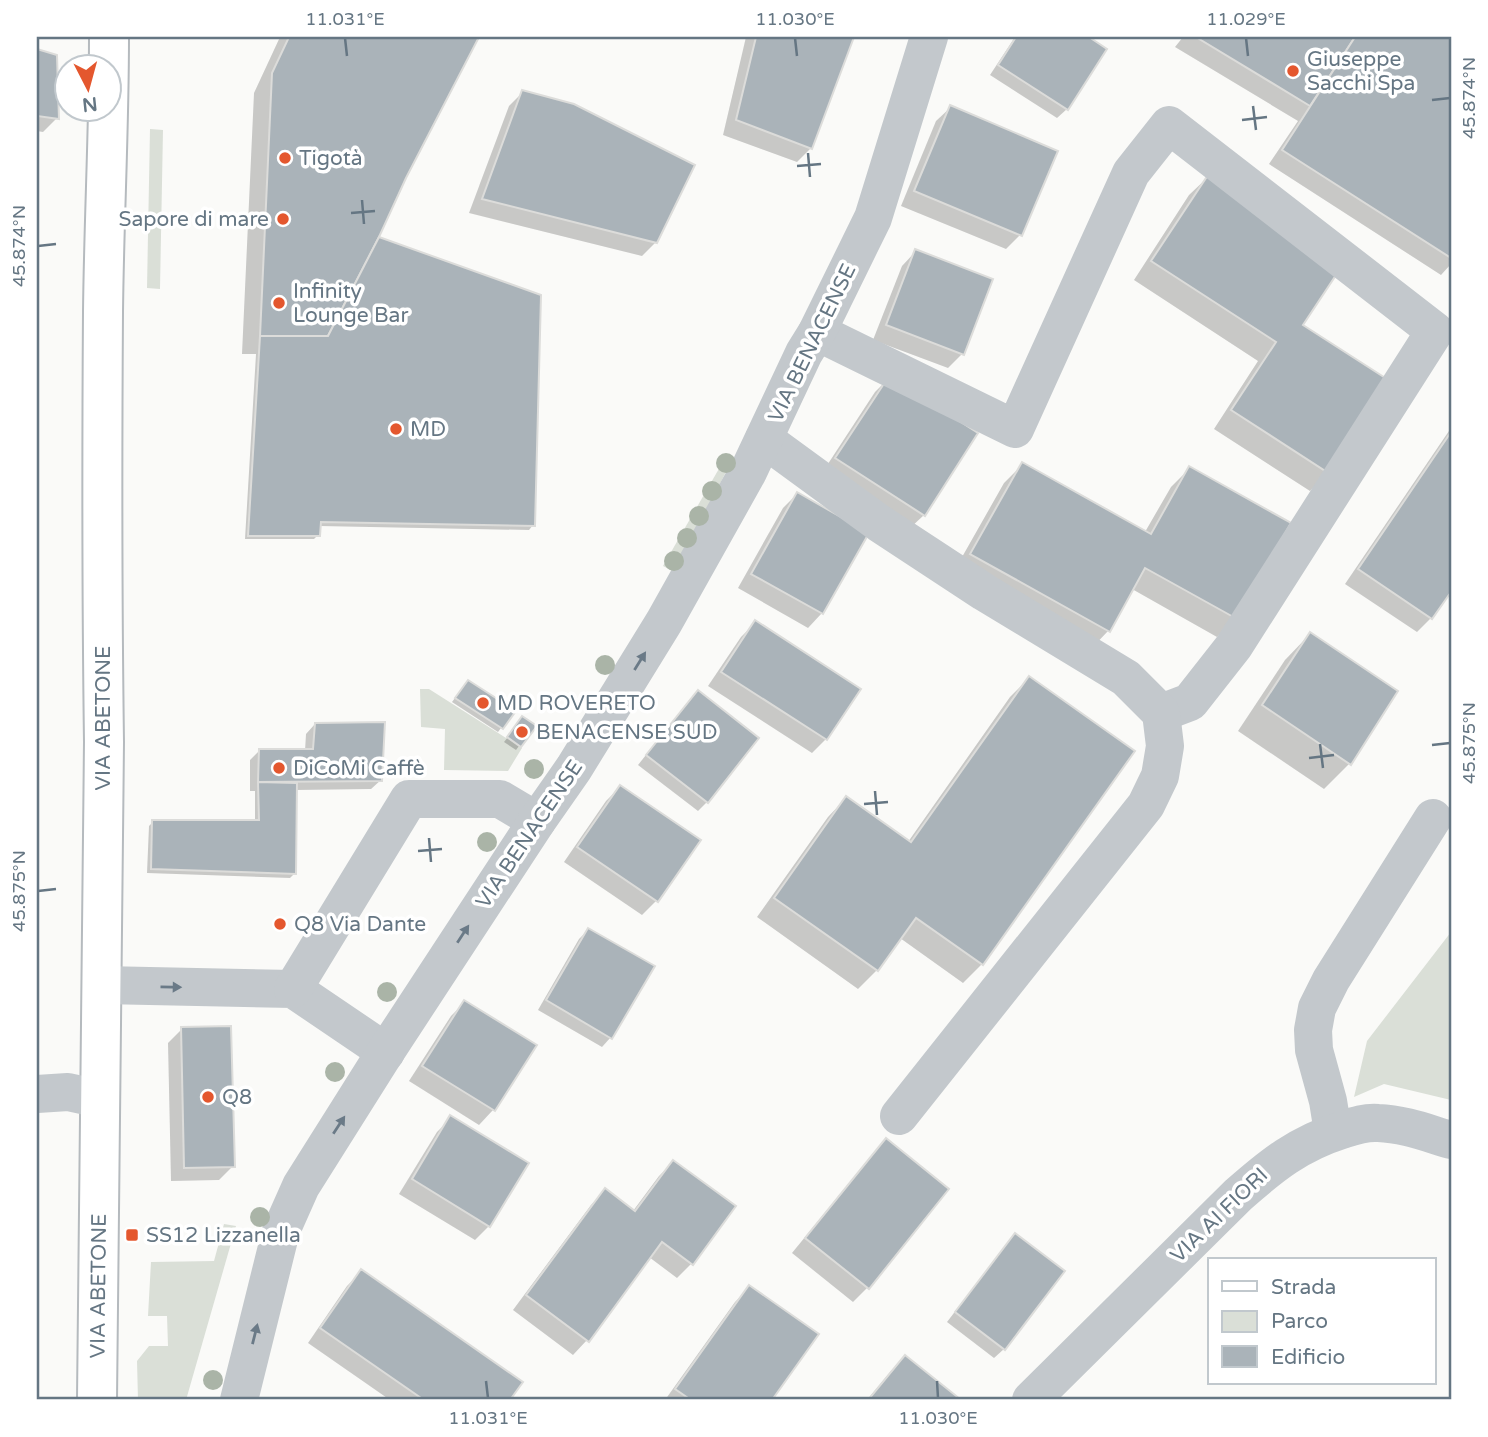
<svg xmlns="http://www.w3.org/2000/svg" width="1488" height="1437" font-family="'Varela Round',sans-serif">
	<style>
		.green { fill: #dadfd7 }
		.shadow { fill: #0003 }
		.building { fill: #aab3b9; stroke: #dcdcda; stroke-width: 2 }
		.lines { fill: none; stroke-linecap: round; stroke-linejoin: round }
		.major-casing { stroke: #b5babe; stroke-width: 42 }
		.minor { stroke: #c3c8cc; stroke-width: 38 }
		.major { stroke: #fff; stroke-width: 38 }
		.tree { fill: #aab4a7 }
		.oneway { fill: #6a7a87 }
		.ticks { fill: none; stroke: #657683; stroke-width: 2.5 }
		.poi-dot { fill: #e4572e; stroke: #fff; stroke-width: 2.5 }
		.labels { text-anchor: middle; stroke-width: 7; stroke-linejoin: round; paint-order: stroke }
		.poi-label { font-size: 21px; fill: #657683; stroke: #fff; text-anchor: start }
		.street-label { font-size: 21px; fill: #657683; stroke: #fff }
		.neatline { fill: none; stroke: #657683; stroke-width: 2.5 }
		.ticks-label { font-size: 18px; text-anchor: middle; fill: #657683 }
	</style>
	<rect width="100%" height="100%" fill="#fafaf8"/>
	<!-- green -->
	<g class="green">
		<path d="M150,129L163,130L160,289L147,288Z"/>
		<path d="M724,460L729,462V466L675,572L663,566Z"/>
		<path d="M420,689H429L522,748L508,771L444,770L445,729L421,727Z"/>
		<path d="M1451,932V1100L1384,1084L1354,1097L1367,1041Z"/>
		<path d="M224,1224L236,1226L186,1400H138L137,1361L149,1346H168L167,1316H148L151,1262L214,1261Z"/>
	</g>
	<!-- shadow -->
	<g class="shadow">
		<path d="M280,37H477L404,178L376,238L533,525L529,530L319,526L318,535L314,539H245L256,354H242L254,93Z"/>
		<path d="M746,37H852L811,148L797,162L723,135Z"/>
		<path d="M1015,37H1086L1105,49L1067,109L1057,118L990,75Z"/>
		<path d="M1183,37H1451V264L1441,275L1269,164L1298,121L1175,47Z"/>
		<path d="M37,51L55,56L57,118L43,132L37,131Z"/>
		<path d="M523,92L656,242L642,256L469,213L509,106Z"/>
		<path d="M951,107L1020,235L1006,249L901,206L936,121Z"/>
		<path d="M1208,177L1301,325L1328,472L1310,491L1214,429L1258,361L1134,280L1189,195Z"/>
		<path d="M916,251L962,354L948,368L873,340L902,266Z"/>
		<path d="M889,378L924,515L909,529L822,473L875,392Z"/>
		<path d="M1451,428V589L1431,618L1417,632L1345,584Z"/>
		<path d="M1023,464L1145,532L1171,487L1189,469L1235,618L1217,637L1132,589L1108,631L1090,650L953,573L1004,483Z"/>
		<path d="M797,494L867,534L822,613L808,628L738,588L783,508Z"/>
		<path d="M755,623L858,690L826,739L812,753L708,686L741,637Z"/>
		<path d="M1310,634L1349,764L1324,789L1238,731L1285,660Z"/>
		<path d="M1029,678L1133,751L982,964L963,983L900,938L877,970L858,989L757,917L828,817L846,798L908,842L1010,697Z"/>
		<path d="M464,686L513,712L498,732L452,702Z"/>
		<path d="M698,692L707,802L698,811L638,765L689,701Z"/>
		<path d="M519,723L534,726L516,750L504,742Z"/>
		<path d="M315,724L381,780L371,789L296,790L294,874L290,878L147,873L149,826L153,822H255V791H250V760L259,751H305L306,734Z"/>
		<path d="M620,787L698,841L656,901L642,915L564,862L606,801Z"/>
		<path d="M588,930L611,1037L602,1047L538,1010L579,939Z"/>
		<path d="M465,1002L534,1046L493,1110L479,1125L409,1081L451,1016Z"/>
		<path d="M182,1029L233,1166L219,1180L171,1181L168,1043Z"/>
		<path d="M451,1118L489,1226L475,1240L399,1194L437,1132Z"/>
		<path d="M886,1140L867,1288L853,1302L792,1253L872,1155Z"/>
		<path d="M673,1162L691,1264L677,1278L649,1257L587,1340L573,1355L513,1310L591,1205L605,1191L633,1211L659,1176Z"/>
		<path d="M1015,1235L1004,1349L994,1358L947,1322L1006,1245Z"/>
		<path d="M361,1272L521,1382L508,1400H390L308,1343L347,1286Z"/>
		<path d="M749,1288L817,1335L770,1400H665L735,1302Z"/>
		<path d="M905,1357L957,1400H867L891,1371Z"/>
	</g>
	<!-- building -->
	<g class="building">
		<path d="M289,37H479L406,178L379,237L328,336H260L272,73Z"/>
		<path d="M756,37H854L812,149L736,120Z"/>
		<path d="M1016,37H1089L1107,49L1068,110L998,65Z"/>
		<path d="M1196,37H1355L1310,106Z"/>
		<path d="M1355,37H1451V258L1282,150Z"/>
		<path d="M37,49L57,55L59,119L37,116Z"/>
		<path d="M522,90L574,104L695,165L657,243L482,199Z"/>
		<path d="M950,105L1058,151L1022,236L914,191Z"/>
		<path d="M1208,175L1344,263L1303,325L1390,381L1330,474L1231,410L1276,342L1151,261Z"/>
		<path d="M379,237L541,295L535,526L321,522L320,536H248L260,336H328Z"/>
		<path d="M915,249L993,279L964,355L886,325Z"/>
		<path d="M889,376L978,433L925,516L835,458Z"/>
		<path d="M1451,432V592L1432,619L1358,569Z"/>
		<path d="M1022,462L1151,534L1189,466L1291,523L1237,619L1145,568L1110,632L970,554Z"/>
		<path d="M797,492L869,533L823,614L751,574Z"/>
		<path d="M755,620L861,689L827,740L721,672Z"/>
		<path d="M1310,632L1398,691L1351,765L1262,705Z"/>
		<path d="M1029,676L1135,751L983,965L916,918L878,971L774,898L846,796L911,842Z"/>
		<path d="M468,680L516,711L503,729L455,698Z"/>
		<path d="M698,690L759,738L708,803L646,755Z"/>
		<path d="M522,716L537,726L521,747L507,737Z"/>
		<path d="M385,722L382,781L258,782L259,749H313L315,723Z"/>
		<path d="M258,782L297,783L296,874L151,869L152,820H259Z"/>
		<path d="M620,785L701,840L658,902L577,847Z"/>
		<path d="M588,928L655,966L612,1039L546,1000Z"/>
		<path d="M464,1000L537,1045L495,1111L422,1066Z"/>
		<path d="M231,1026L235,1167L184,1168L181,1027Z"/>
		<path d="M450,1115L529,1163L490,1227L412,1179Z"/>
		<path d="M886,1138L949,1189L869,1289L805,1238Z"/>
		<path d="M673,1160L736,1206L693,1265L662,1242L589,1342L526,1295L605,1188L635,1211Z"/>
		<path d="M1015,1233L1065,1271L1005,1350L955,1312Z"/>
		<path d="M361,1269L523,1382L510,1400H424L320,1328Z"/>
		<path d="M749,1285L819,1334L772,1400H691L675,1389Z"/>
		<path d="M905,1355L960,1399L959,1400H868Z"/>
	</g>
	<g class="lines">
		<!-- major casing -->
		<g class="major-casing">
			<g id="major">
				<path id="s1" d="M97,1400L104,742C102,599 102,455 103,312C104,220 109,129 109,37"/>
			</g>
		</g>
		<!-- minor -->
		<g class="minor">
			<path d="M817,332L1015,429L1131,173L1169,125L1435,331L1234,646L1190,702L1161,713"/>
			<path d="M764,439L879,523L984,592L1126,678L1161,713L1165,746L1160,776L1146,805L899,1116"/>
			<path d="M102,985L293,989L386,1052"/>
			<path d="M293,989L409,799H500L537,821"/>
			<path d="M37,1094L68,1092L100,1099"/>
			<path d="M1333,1132L1328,1101L1314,1050L1313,1030L1317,1008L1331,980L1433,818"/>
			<path d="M239,1400L281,1231L301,1186L381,1059L537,821L574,768L664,622L748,472L804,353L817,332L873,218L929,37"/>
			<path d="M1031,1400L1238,1195C1272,1165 1298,1144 1342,1130C1354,1126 1365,1122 1378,1123C1404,1124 1427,1133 1451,1140"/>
		</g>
		<!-- major -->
		<use href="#major" class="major"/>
	</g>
	<!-- trees -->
	<g class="tree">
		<circle cx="726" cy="463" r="10"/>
		<circle cx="712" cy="491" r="10"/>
		<circle cx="699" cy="516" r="10"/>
		<circle cx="687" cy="538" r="10"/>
		<circle cx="674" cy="561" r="10"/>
		<circle cx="605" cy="665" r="10"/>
		<circle cx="534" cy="769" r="10"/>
		<circle cx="487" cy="842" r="10"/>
		<circle cx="387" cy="992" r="10"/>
		<circle cx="335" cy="1072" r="10"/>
		<circle cx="260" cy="1217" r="10"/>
		<circle cx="213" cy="1380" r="10"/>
	</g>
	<!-- one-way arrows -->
	<defs><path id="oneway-solid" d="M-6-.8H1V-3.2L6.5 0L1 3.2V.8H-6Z" transform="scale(1.75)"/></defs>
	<g class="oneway">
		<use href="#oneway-solid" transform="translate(640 661) rotate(-58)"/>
		<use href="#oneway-solid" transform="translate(463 934) rotate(-57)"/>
		<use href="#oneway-solid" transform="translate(171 987) rotate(1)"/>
		<use href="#oneway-solid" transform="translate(339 1125) rotate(-57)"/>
		<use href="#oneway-solid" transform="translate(255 1334) rotate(-76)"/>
	</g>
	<!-- ticks -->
	<path class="ticks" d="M345,38L347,56M795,38L797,56M1246,38L1248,56M1432,100L1450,98M1253,106L1256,130M1242,120L1267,117M808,153L810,177M797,166L821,164M362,200L364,224M351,213L375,211M38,246L56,244M1320,744L1323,768M1432,745L1450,743M1309,758L1334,755M875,791L877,815M864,804L888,802M429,838L431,862M418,851L442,849M38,891L56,889M486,1381L488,1398M937,1381L938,1398"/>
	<!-- markers -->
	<g class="poi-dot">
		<circle cx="1293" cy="71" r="7"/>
		<circle cx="285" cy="158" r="7"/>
		<circle cx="283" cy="219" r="7"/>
		<circle cx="279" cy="303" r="7"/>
		<circle cx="396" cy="429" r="7"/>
		<circle cx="483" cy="703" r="7"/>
		<circle cx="522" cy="732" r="7"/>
		<circle cx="279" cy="768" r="7"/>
		<circle cx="280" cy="924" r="7"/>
		<circle cx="208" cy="1097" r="7"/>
		<rect x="125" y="1228" width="14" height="14" rx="3.5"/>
	</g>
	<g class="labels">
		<!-- poi labels -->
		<g class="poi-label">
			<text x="1307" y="66">Giuseppe<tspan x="1307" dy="24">Sacchi Spa</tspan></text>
			<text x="299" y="165">Tigotà</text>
			<text x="269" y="226" text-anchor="end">Sapore di mare</text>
			<text x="293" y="298">Infinity<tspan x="293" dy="24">Lounge Bar</tspan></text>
			<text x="410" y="436">MD</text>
			<text x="497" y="710">MD ROVERETO</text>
			<text x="536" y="739">BENACENSE SUD</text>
			<text x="293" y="775">DiCoMi Caffè</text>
			<text x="294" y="931">Q8 Via Dante</text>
			<text x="222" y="1104">Q8</text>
			<text x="146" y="1242">SS12 Lizzanella</text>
		</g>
		<!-- street labels -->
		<g class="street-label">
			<text transform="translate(812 343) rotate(-64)" y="7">VIA BENACENSE</text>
			<text transform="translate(103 718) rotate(-90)" y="7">VIA ABETONE</text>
			<text transform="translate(529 834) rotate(-56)" y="7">VIA BENACENSE</text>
			<text transform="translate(1219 1215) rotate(-44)" y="7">VIA AI FIORI</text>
			<text dy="7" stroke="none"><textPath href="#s1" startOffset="114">VIA ABETONE</textPath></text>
		</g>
	</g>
	<!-- border -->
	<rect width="1488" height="1437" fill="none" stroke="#ffffff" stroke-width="77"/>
	<!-- legend -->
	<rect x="1208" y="1258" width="228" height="126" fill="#ffffff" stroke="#c1c8cd" stroke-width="2"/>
	<rect x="1222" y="1281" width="35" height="10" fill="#ffffff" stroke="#c1c8cd" stroke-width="2"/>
	<text x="1271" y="1294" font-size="21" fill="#657683">Strada</text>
	<rect x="1222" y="1311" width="35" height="21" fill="#dadfd7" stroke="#c1c8cd" stroke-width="2"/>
	<text x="1271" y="1328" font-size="21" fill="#657683">Parco</text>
	<rect x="1222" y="1346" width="35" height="21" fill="#aab3b9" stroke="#c1c8cd" stroke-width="2"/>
	<text x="1271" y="1364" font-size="21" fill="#657683">Edificio</text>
	<!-- north arrow -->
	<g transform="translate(88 88) rotate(174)"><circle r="33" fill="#ffffff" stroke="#c1c8cd" stroke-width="2"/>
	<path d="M0-5L12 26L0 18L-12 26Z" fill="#e4572e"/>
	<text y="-10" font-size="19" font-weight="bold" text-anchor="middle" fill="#657683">N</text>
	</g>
	<rect x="38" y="38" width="1412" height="1360" class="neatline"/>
	<g class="ticks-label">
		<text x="345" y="25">11.031°E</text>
		<text x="795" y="25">11.030°E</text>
		<text x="1246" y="25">11.029°E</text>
		<text transform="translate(1469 98) rotate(-90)" y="6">45.874°N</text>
		<text transform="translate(19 246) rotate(-90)" y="6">45.874°N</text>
		<text transform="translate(1469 743) rotate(-90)" y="6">45.875°N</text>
		<text transform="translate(19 891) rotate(-90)" y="6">45.875°N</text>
		<text x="488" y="1424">11.031°E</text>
		<text x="938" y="1424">11.030°E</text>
	</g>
</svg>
